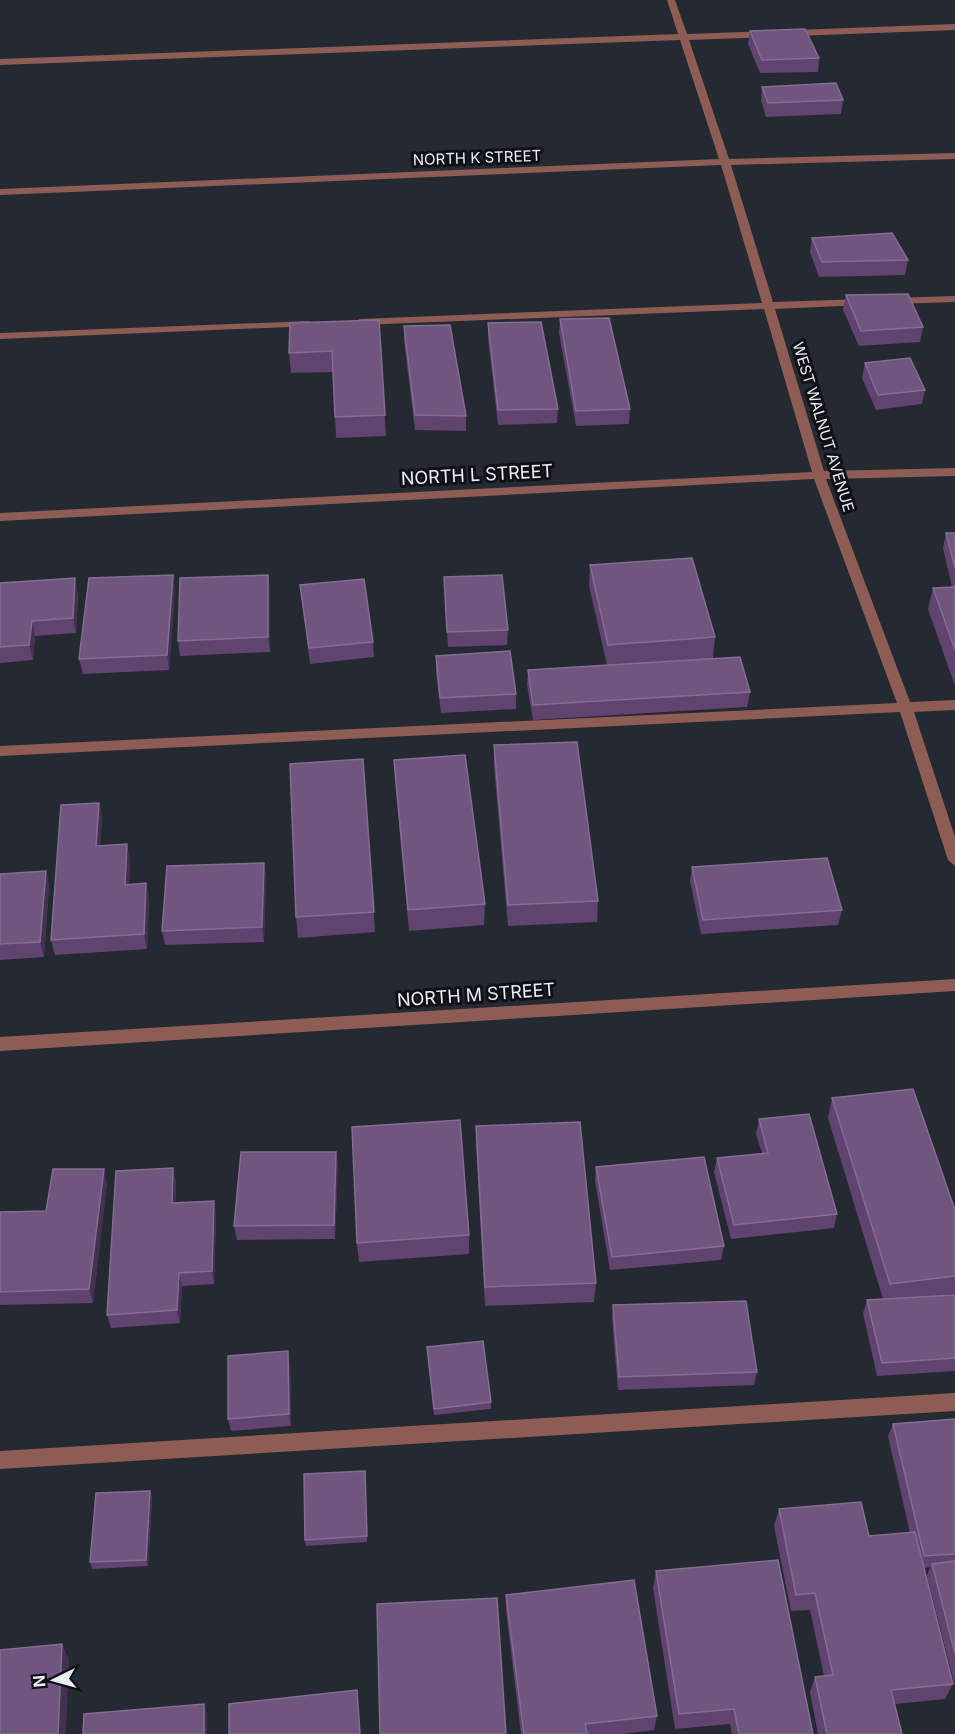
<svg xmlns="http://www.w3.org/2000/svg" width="955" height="1734" font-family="Inter,sans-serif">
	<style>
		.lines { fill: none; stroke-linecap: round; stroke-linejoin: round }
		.minor { fill: #8d5c55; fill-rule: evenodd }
		.wall { fill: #614370 }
		.shaded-wall { fill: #433151 }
		.building { fill: #70557e; stroke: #836d91; stroke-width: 1.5 }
		.labels { text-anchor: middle; stroke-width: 6; stroke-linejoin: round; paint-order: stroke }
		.far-street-label { font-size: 15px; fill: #ebeef5; stroke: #0f1116 }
		.street-label { font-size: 18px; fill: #ebeef5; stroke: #0f1116 }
	</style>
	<rect width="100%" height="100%" fill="#242932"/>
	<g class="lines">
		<!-- minor -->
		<g class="minor">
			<path d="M667,0H675L687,34L955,24V30L689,40L729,159L955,153V159L731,165L773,302L863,299L869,302L863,305L775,309L824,471L955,468V476L826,479L910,702L955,700V710L914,712L955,837V866L948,860L900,712L0,756V746L897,703L814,479L0,521V513L812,472L764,309L360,325L354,322L360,319L762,303L721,165L0,195V189L719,159L680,40L0,65V59L678,34Z"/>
			<path d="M955,296V302L893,304L887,301L893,298Z"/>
			<path d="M309,321L315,324L313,326L0,339V333Z"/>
			<path d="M955,979V991L0,1051V1037Z"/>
			<path d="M955,1393V1411L0,1469V1451Z"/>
		</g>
	</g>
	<!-- wall -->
	<g class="wall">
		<path d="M750,31L819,58L818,72L760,73L748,44Z"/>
		<path d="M762,87L843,100L841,114L766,117L761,100Z"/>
		<path d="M812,238L908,260L905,275L819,277L810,252Z"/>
		<path d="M846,295L923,327L920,342L859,346L843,310Z"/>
		<path d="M560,319L630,409L629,424L576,426L559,333Z"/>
		<path d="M379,320L386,436L336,438L333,372L291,373L289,353Z"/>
		<path d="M488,323L558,409L557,423L498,425L488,338Z"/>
		<path d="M404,326L466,416V431L415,430L404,341Z"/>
		<path d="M865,363L925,390L922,404L876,410L862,378Z"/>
		<path d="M946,533H955V686L928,609L933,588L952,587L943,548Z"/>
		<path d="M590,565L715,637L713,658L750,692L747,707L533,720L527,685L528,670L607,665L589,586Z"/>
		<path d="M173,575L175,590L169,670L83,674L79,659Z"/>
		<path d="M268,575L270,590V652L180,656L178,641Z"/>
		<path d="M444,577L508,630L507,645L448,647Z"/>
		<path d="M0,583L78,593L76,633L35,636L33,660L0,663Z"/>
		<path d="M300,585L373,642L374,657L310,664Z"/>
		<path d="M436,656L516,694V709L441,713L436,671Z"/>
		<path d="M494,745L598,901L597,922L508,926L494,766Z"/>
		<path d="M363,759L375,932L298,938L296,917Z"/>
		<path d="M394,760L485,904L484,925L409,931L395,781Z"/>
		<path d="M99,803L102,818L100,846L130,859L129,885L146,883L149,898L147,949L55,955L51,940Z"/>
		<path d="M264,863L266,878L264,942L165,945L162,931Z"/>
		<path d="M692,867L842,910L838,925L701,934L690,881Z"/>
		<path d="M46,871L49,886L44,957L0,960V874Z"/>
		<path d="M832,1098L955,1210V1294L945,1295H955V1371L877,1376L863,1313L867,1300L883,1299L828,1118Z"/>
		<path d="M759,1119L837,1214L834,1228L731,1239L714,1172L717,1158L762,1153L756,1134Z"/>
		<path d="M476,1126L596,1283L594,1302L485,1306L476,1146Z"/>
		<path d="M336,1152L338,1166L335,1239L237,1240L234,1226Z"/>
		<path d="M596,1167L724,1246L721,1260L610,1270L595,1181Z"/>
		<path d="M173,1168L176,1182L175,1203L216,1215L214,1284L182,1286L180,1323L111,1328L107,1315Z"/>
		<path d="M107,1183L93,1303L0,1305V1212L46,1211Z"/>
		<path d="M469,1235V1254L359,1262L357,1243Z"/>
		<path d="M613,1305L757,1372L754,1385L618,1390L612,1318Z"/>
		<path d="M427,1347L491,1402V1409L434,1415Z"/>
		<path d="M290,1364L291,1426L231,1431L228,1419Z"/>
		<path d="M955,1419V1686L927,1576L930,1567L924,1568L953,1684L945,1699L895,1704L902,1734H818L810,1692L815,1677L824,1676L810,1610L791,1611L774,1526L779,1509L869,1536L910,1533L888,1436L893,1424Z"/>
		<path d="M365,1471L367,1542L306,1546L305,1540Z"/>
		<path d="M150,1491L152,1498L148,1566L92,1569L90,1562Z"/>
		<path d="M656,1571L813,1734H732L730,1724L675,1729L653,1588Z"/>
		<path d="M506,1595L657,1716L654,1730L623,1734H521L506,1611Z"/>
	</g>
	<!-- shaded-wall -->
	<g class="shaded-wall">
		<path d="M173,575L175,590L169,670L167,655Z"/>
		<path d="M268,575L270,590V652L268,637Z"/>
		<path d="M75,578L78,593L76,633L73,618Z"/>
		<path d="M32,621L35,636L33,660L29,645Z"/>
		<path d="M99,803L102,818L99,861L96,846Z"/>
		<path d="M127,844L130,859L128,900L125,885Z"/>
		<path d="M264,863L266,878L264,942L262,927Z"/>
		<path d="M46,871L49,886L44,957L40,942Z"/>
		<path d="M146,883L149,898L147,949L144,934Z"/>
		<path d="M336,1152L338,1166L335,1239L334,1225Z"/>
		<path d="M173,1168L176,1182L175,1217L172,1203Z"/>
		<path d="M104,1169L107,1183L93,1303L89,1289Z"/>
		<path d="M214,1201L216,1215L214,1284L212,1271Z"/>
		<path d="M179,1273L182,1286L180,1323L177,1310Z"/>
		<path d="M288,1351L290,1364L291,1426L289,1414Z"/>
		<path d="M150,1491L152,1498L148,1566L146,1560Z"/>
		<path d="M62,1644L69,1659L66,1734H58Z"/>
		<path d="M204,1704L207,1714V1734H204Z"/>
	</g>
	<!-- building -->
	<g class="building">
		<path d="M805,29L819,58L762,60L750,31Z"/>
		<path d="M836,83L843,100L768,103L762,87Z"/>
		<path d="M892,233L908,260L822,262L812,238Z"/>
		<path d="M908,294L923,327L861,331L846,295Z"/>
		<path d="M609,318L630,409L576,411L560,319Z"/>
		<path d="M379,320L385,415L335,417L332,351L289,353L290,323Z"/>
		<path d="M541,322L558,409L498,410L488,323Z"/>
		<path d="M450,325L466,416L415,415L404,326Z"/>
		<path d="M910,358L925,390L878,395L865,363Z"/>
		<path d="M946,533H955V568Z"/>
		<path d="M692,558L715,637L608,645L590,565Z"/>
		<path d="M173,575L167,655L79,659L89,578Z"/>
		<path d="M268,575V637L178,641L180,578Z"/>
		<path d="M502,575L508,630L447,632L444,577Z"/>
		<path d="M75,578L73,618L32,621L29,645L0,647V583Z"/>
		<path d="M364,579L373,642L309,648L300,585Z"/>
		<path d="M955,587V650L933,588Z"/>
		<path d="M510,651L516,694L440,698L436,656Z"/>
		<path d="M740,657L750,692L533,705L528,670Z"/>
		<path d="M577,742L598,901L508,905L494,745Z"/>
		<path d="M465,755L485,904L408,910L394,760Z"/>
		<path d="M363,759L374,912L296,917L290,764Z"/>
		<path d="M99,803L96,846L127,844L125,885L146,883L144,934L51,940L61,805Z"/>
		<path d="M827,858L842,910L703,920L692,867Z"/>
		<path d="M264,863L262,927L162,931L167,866Z"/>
		<path d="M46,871L40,942L0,944V874Z"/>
		<path d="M913,1089L955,1210V1276L890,1284L832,1098Z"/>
		<path d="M809,1114L837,1214L734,1225L717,1158L768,1153L759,1119Z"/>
		<path d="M460,1120L469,1235L357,1243L352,1127Z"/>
		<path d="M580,1122L596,1283L485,1287L476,1126Z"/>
		<path d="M241,1152H336L334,1225L234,1226Z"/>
		<path d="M704,1157L724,1246L612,1257L596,1167Z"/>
		<path d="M173,1168L172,1203L214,1201L212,1271L179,1273L177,1310L107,1315L116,1171Z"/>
		<path d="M53,1169H104L89,1289L0,1292V1212L46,1211Z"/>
		<path d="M955,1295V1358L882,1363L867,1300Z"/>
		<path d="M746,1301L757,1372L619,1377L613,1305Z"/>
		<path d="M483,1341L491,1402L434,1409L427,1347Z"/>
		<path d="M288,1351L289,1414L228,1419V1356Z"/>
		<path d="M955,1419V1554L924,1556L893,1424Z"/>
		<path d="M365,1471L367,1536L305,1540L304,1474Z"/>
		<path d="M150,1491L146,1560L90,1562L96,1493Z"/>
		<path d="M861,1502L869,1536L915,1532L953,1684L891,1690L902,1734H827L815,1677L833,1675L815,1593L796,1595L779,1509Z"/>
		<path d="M778,1560L813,1734H739L734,1709L679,1714L656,1571Z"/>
		<path d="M955,1561V1654L932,1564Z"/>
		<path d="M634,1580L657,1716L585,1724L587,1734H524L506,1595Z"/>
		<path d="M497,1598L506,1734H380L377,1604Z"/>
		<path d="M62,1644L58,1734H0V1650Z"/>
		<path d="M357,1690L360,1734H229V1704Z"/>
		<path d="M204,1704V1734H83L84,1714Z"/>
	</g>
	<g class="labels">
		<!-- far-street labels -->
		<g class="far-street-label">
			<text transform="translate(477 158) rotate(-2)" y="5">NORTH K STREET</text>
			<text transform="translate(823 427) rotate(73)" y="5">WEST WALNUT AVENUE</text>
		</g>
		<!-- street labels -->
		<g class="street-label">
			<text transform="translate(477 475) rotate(-3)" y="6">NORTH L STREET</text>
			<text transform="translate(476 995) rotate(-4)" y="6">NORTH M STREET</text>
		</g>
	</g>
	<!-- north arrow -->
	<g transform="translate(54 1680) rotate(265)" stroke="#0f1116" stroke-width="4.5" paint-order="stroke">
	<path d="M0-4.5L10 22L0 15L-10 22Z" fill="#ebeef5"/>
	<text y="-9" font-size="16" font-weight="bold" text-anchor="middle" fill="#ebeef5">N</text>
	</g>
</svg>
